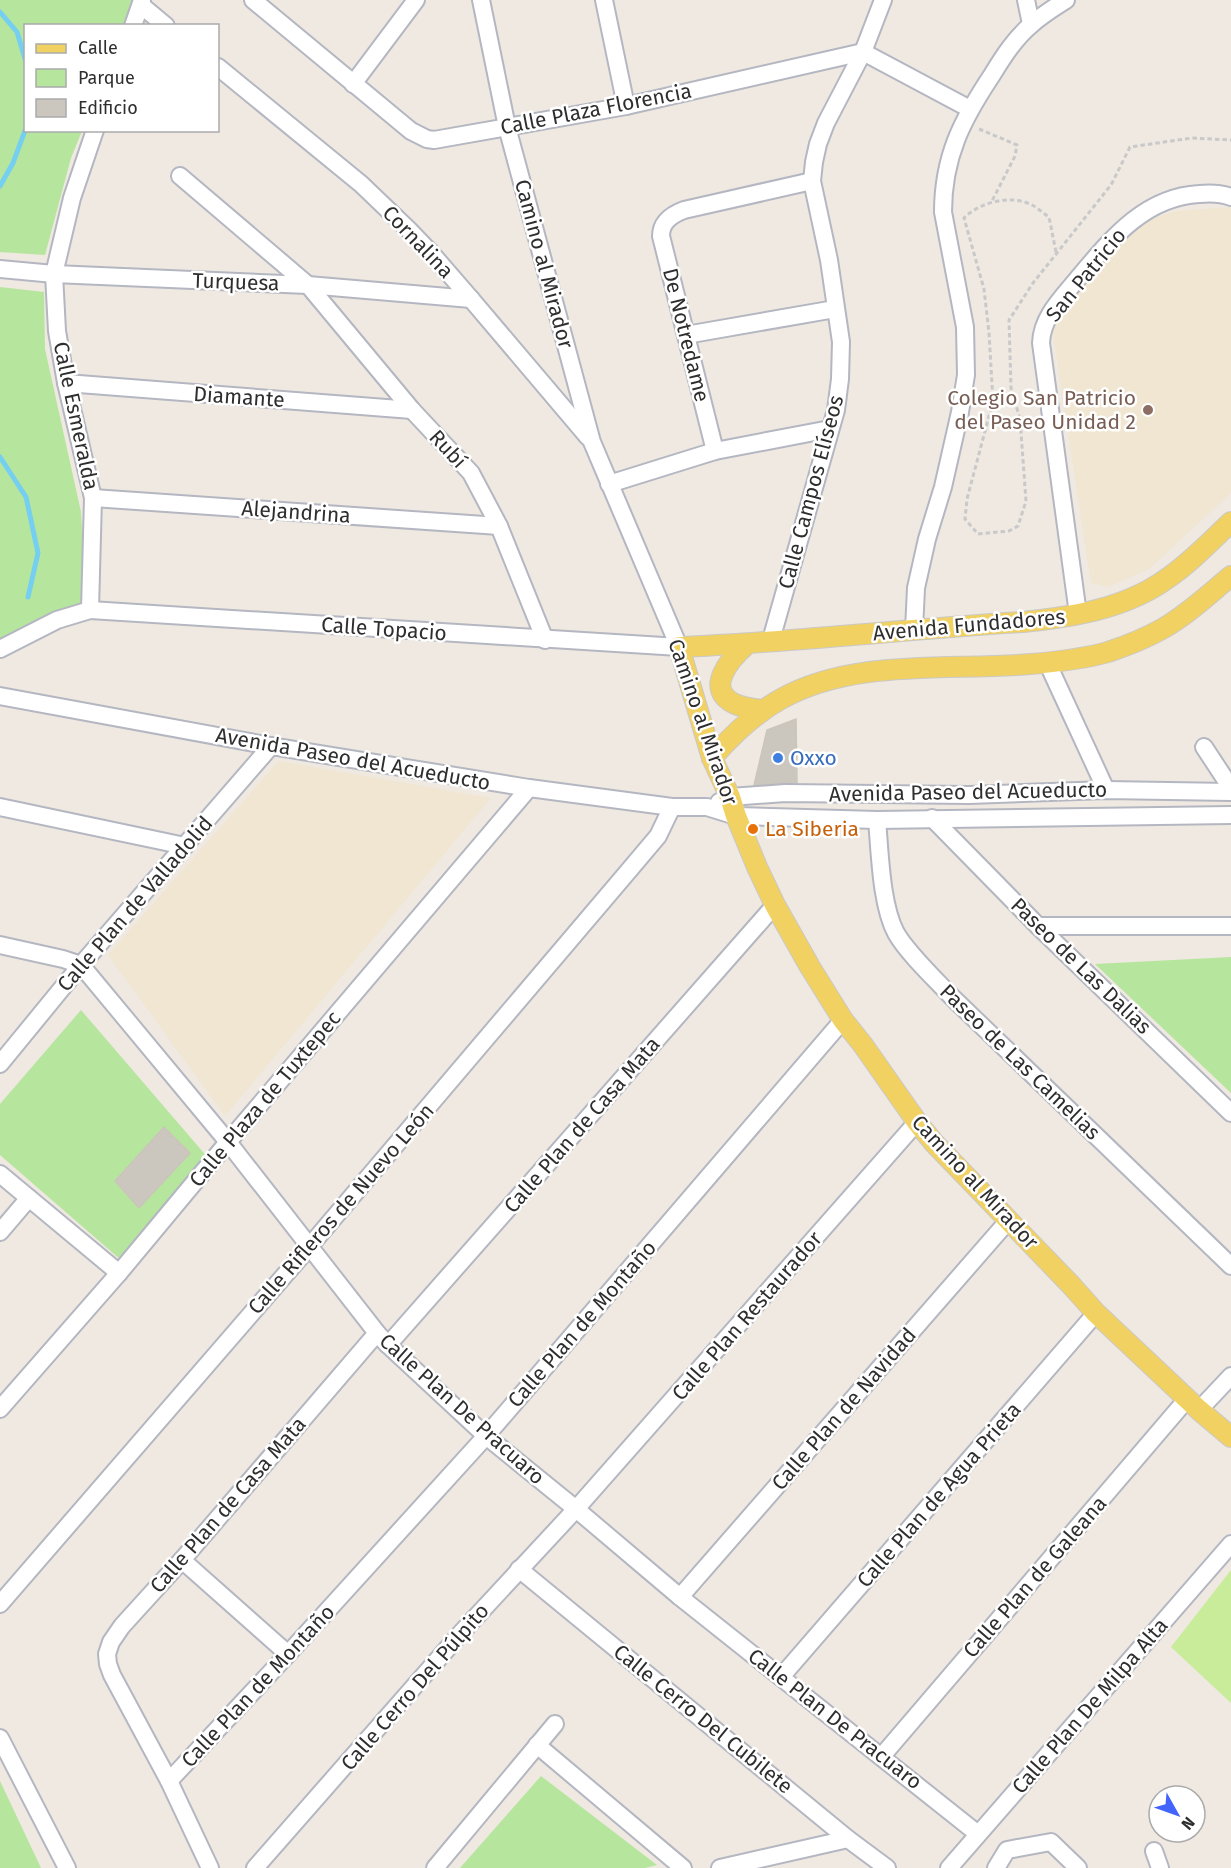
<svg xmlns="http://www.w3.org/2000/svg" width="1231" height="1868" font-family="'Fira Sans',sans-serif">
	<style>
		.education { fill: #f0e6d1 }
		.green { fill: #b6e59e }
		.pitch { fill: #c9ec9a }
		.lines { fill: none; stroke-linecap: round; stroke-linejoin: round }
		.stream { stroke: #75cff0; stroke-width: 5 }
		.building { fill: #cbc7bf; stroke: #cbc5ba; stroke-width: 1.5 }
		.minor-casing { stroke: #b4b7c1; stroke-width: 20 }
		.major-casing { stroke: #c9c9c9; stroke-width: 22 }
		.path { stroke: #c9c9c9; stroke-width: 3; stroke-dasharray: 4.5 3; stroke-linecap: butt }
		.minor { stroke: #fff; stroke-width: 16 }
		.major { stroke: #f2d163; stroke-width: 20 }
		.education-dot { fill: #8d6e63; stroke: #fff; stroke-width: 2 }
		.shop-dot { fill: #3f7fe0; stroke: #fff; stroke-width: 2 }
		.food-dot { fill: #e8710a; stroke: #fff; stroke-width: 2 }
		.labels { text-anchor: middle; stroke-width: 5; stroke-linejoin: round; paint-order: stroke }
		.street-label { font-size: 21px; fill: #2e2e2e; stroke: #fff }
		.education-label { font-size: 21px; fill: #785e54; stroke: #fff; text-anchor: end }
		.shop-label { font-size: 21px; fill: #366cbe; stroke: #fff; text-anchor: start }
		.food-label { font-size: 21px; fill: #c56008; stroke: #fff; text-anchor: start }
	</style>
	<rect width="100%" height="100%" fill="#efe9e1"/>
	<!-- education -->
	<g class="education">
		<path d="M1229,207L1231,210V493L1149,569L1108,587L1091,583L1052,327L1096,270L1146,221L1176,211Z"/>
		<path d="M279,761L491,798L225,1116L108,955Z"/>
	</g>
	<!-- green -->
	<g class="green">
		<path d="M0,0H136L126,25L26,26V130L82,131L71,158L45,255L0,252Z"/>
		<path d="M0,287L44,292L45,349L81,512L87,613L0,645Z"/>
		<path d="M1231,957V1093L1095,964Z"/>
		<path d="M81,1010L209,1159L121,1260L0,1155V1104Z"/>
		<path d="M541,1776L657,1865L645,1868H460Z"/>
		<path d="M0,1781L41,1868H0Z"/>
	</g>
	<!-- pitch -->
	<path class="pitch" d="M1231,1570V1703L1171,1647Z"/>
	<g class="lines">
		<!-- stream -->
		<g class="stream">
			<path d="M0,12L17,32L26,62"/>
			<path d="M0,186L13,163L26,128"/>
			<path d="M0,457L26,497L38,553L28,597"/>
		</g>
	</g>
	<!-- building -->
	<g class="building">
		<path d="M796,719L797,783L754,785L767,730Z"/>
		<path d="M164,1127L190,1153L139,1208L115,1181Z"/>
	</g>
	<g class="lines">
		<!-- minor casing -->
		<g class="minor-casing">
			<g id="minor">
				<path d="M253,0L411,131L427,139L434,140L626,106L863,52L970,109"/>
				<path d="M604,0L626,106"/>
				<path d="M1026,0L1031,24"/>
				<path d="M141,5L166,26"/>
				<path d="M133,26L142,0"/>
				<path d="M218,67L361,184L409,230L432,254L471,299L588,437"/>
				<path d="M353,84L416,0"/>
				<path d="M180,176L308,285L412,410L471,473L499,526L545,640"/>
				<path d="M0,269L54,274L308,285L471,299"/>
				<path d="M686,335L835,309"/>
				<path d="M66,383L412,410"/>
				<path d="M715,451L661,236C661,222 671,215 684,210L812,181"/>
				<path d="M609,484L715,451L830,429"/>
				<path d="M93,498L499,526"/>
				<path d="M90,610L679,647L592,442L507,127L481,0"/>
				<path d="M1078,614L1041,343C1042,316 1063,297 1079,277C1112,238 1145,197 1199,194C1210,193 1221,193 1231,197"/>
				<path d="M914,630L916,588L927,539L943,487L960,412L966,375L965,327L943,212C943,157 962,120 992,75C1003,57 1015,38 1032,24C1042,15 1055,7 1066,0"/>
				<path d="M771,640L836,410L840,379L841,342L829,260L812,181L814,162L818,144L826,123L863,52L883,0"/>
				<path d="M0,649L57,620L90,610L93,498L66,383L57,331L54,274L72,198L95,130"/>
				<path d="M1047,662L1106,790"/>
				<path d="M0,696L271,746L529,788L672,807H707L736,816L877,820L1231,815"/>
				<path d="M1204,747L1231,788"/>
				<path d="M719,802L730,797L785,793L969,795L1106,790L1231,792"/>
				<path d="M0,807L185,846"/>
				<path d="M932,818L1038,926L1231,1113"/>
				<path d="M877,820C880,853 881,905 896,933C908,954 937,981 954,999L1231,1266"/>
				<path d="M1038,926H1231"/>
				<path d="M0,945L63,959L81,965L228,1142L377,1333L388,1345L486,1436L576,1509L680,1597L978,1834"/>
				<path d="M0,1064L81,965L271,746"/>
				<path d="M0,1174L119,1273"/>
				<path d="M0,1232L29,1198"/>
				<path d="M388,1345L775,905"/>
				<path d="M0,1409L119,1273L228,1142L529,788"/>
				<path d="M1199,1410L1231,1376"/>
				<path d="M182,1560L288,1654"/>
				<path d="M519,1569L848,1839L887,1868"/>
				<path d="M680,1597L1008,1221"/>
				<path d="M0,1604L309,1247L631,868L658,836L672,807"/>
				<path d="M781,1677L1096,1313"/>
				<path d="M0,1738L67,1868"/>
				<path d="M537,1745L683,1868"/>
				<path d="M882,1756L1187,1399"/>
				<path d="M169,1781L288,1654L486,1436L843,1020"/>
				<path d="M1154,1851L1160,1868"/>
				<path d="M210,1868L169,1781L112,1675L108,1664L107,1654L111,1642L122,1626L182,1560L377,1333"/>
				<path d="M255,1868L461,1633L576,1509L917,1122"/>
				<path d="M435,1868L555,1724"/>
				<path d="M720,1868L848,1839"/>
				<path d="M949,1868L1231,1544"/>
				<path d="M996,1868L1007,1850L1051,1842L1078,1868"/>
			</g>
		</g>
		<!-- major casing -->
		<g class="major-casing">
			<g id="major">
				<path d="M1231,522C1210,542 1189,564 1165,580C1124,609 1071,617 1023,622C908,629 794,642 679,647L712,758L730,797L736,816L757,867L775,905L810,967L843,1020L863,1045L917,1122L934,1143L1071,1285L1096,1313L1199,1410L1231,1437"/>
				<path d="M747,644C731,658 703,689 735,704C744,708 754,709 763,710"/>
				<path d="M712,758C732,735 754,714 781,699C854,658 950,671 1031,664C1056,662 1083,659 1108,652C1126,646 1146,638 1162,629C1187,615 1209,594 1231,576"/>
			</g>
		</g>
		<!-- path -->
		<g class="path">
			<path d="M979,129L1017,145L1015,156L992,201"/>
			<path d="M1056,252L1049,217C1043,213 1038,208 1032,205C1011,194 980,202 964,218L984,289L989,333L993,401L967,499L965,519L978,534L1009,531L1018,526L1026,501L1020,419L1011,388L1009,320L1033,283L1111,185L1130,147L1192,138L1231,140"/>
		</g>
		<!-- minor -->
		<use href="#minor" class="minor"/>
		<!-- major -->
		<use href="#major" class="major"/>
	</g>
	<!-- markers -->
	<circle class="education-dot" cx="1148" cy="410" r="6"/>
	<circle class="shop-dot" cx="778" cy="758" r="6"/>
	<circle class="food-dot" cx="753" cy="829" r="6"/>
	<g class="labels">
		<!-- street labels -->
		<g class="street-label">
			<text transform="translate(596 109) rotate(-11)" y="7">Calle Plaza Florencia</text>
			<text transform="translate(418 242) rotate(46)" y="7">Cornalina</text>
			<text transform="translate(544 264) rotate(75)" y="7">Camino al Mirador</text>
			<text transform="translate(1086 275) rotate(-51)" y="7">San Patricio</text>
			<text transform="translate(236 282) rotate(2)" y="7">Turquesa</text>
			<text transform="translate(686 335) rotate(76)" y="7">De Notredame</text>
			<text transform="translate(239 397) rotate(4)" y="7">Diamante</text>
			<text transform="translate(76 416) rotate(78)" y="7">Calle Esmeralda</text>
			<text transform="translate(448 449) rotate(47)" y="7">Rubí</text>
			<text transform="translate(811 492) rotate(-75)" y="7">Calle Campos Elíseos</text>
			<text transform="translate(296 512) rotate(4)" y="7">Alejandrina</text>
			<text transform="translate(969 625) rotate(-5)" y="7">Avenida Fundadores</text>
			<text transform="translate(384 629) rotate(4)" y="7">Calle Topacio</text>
			<text transform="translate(703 722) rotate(71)" y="7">Camino al Mirador</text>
			<text transform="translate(353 759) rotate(10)" y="7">Avenida Paseo del Acueducto</text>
			<text transform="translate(968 792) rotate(-1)" y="7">Avenida Paseo del Acueducto</text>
			<text transform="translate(135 904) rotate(-49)" y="7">Calle Plan de Valladolid</text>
			<text transform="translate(1081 966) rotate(44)" y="7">Paseo de Las Dalias</text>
			<text transform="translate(1020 1062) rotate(44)" y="7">Paseo de Las Camelias</text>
			<text transform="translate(265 1099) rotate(-50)" y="7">Calle Plaza de Tuxtepec</text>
			<text transform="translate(582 1125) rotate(-49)" y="7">Calle Plan de Casa Mata</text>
			<text transform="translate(975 1182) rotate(47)" y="7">Camino al Mirador</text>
			<text transform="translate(341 1209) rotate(-49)" y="7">Calle Rifleros de Nuevo León</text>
			<text transform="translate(747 1316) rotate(-49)" y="7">Calle Plan Restaurador</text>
			<text transform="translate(582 1324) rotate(-49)" y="7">Calle Plan de Montaño</text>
			<text transform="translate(462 1409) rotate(42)" y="7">Calle Plan De Pracuaro</text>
			<text transform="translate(844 1409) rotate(-49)" y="7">Calle Plan de Navidad</text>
			<text transform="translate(939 1495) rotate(-49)" y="7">Calle Plan de Agua Prieta</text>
			<text transform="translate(228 1505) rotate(-49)" y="7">Calle Plan de Casa Mata</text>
			<text transform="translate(1035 1577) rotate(-49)" y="7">Calle Plan de Galeana</text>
			<text transform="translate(258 1686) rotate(-47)" y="7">Calle Plan de Montaño</text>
			<text transform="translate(415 1687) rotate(-49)" y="7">Calle Cerro Del Púlpito</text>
			<text transform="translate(1090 1706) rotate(-49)" y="7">Calle Plan De Milpa Alta</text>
			<text transform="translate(703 1719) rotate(39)" y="7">Calle Cerro Del Cubilete</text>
			<text transform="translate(835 1719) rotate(38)" y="7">Calle Plan De Pracuaro</text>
		</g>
		<!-- education labels -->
		<g class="education-label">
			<text x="1136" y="405">Colegio San Patricio<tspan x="1136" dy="24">del Paseo Unidad 2</tspan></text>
		</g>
		<!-- shop labels -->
		<g class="shop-label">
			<text x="790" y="765">Oxxo</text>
		</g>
		<!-- food labels -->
		<g class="food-label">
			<text x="765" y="836">La Siberia</text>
		</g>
	</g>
	<!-- legend -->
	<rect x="24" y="24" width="195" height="108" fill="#ffffff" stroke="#ababab" stroke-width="1.5"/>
	<rect x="36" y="44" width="30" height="9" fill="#f2d163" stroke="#ababab" stroke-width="1.5"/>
	<text x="78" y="54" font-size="18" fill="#2e2e2e">Calle</text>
	<rect x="36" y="69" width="30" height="18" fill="#b6e59e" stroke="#ababab" stroke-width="1.5"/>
	<text x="78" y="84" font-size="18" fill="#2e2e2e">Parque</text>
	<rect x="36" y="99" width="30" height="18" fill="#cbc7bf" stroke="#ababab" stroke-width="1.5"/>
	<text x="78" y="114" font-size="18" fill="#2e2e2e">Edificio</text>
	<!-- north arrow -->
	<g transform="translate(1177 1814) rotate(130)"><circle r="28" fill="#ffffff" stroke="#ababab" stroke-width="1.5"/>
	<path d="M0-4.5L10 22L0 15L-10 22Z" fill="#4264fb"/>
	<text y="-9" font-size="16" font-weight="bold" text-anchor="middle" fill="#2e2e2e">N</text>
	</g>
</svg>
